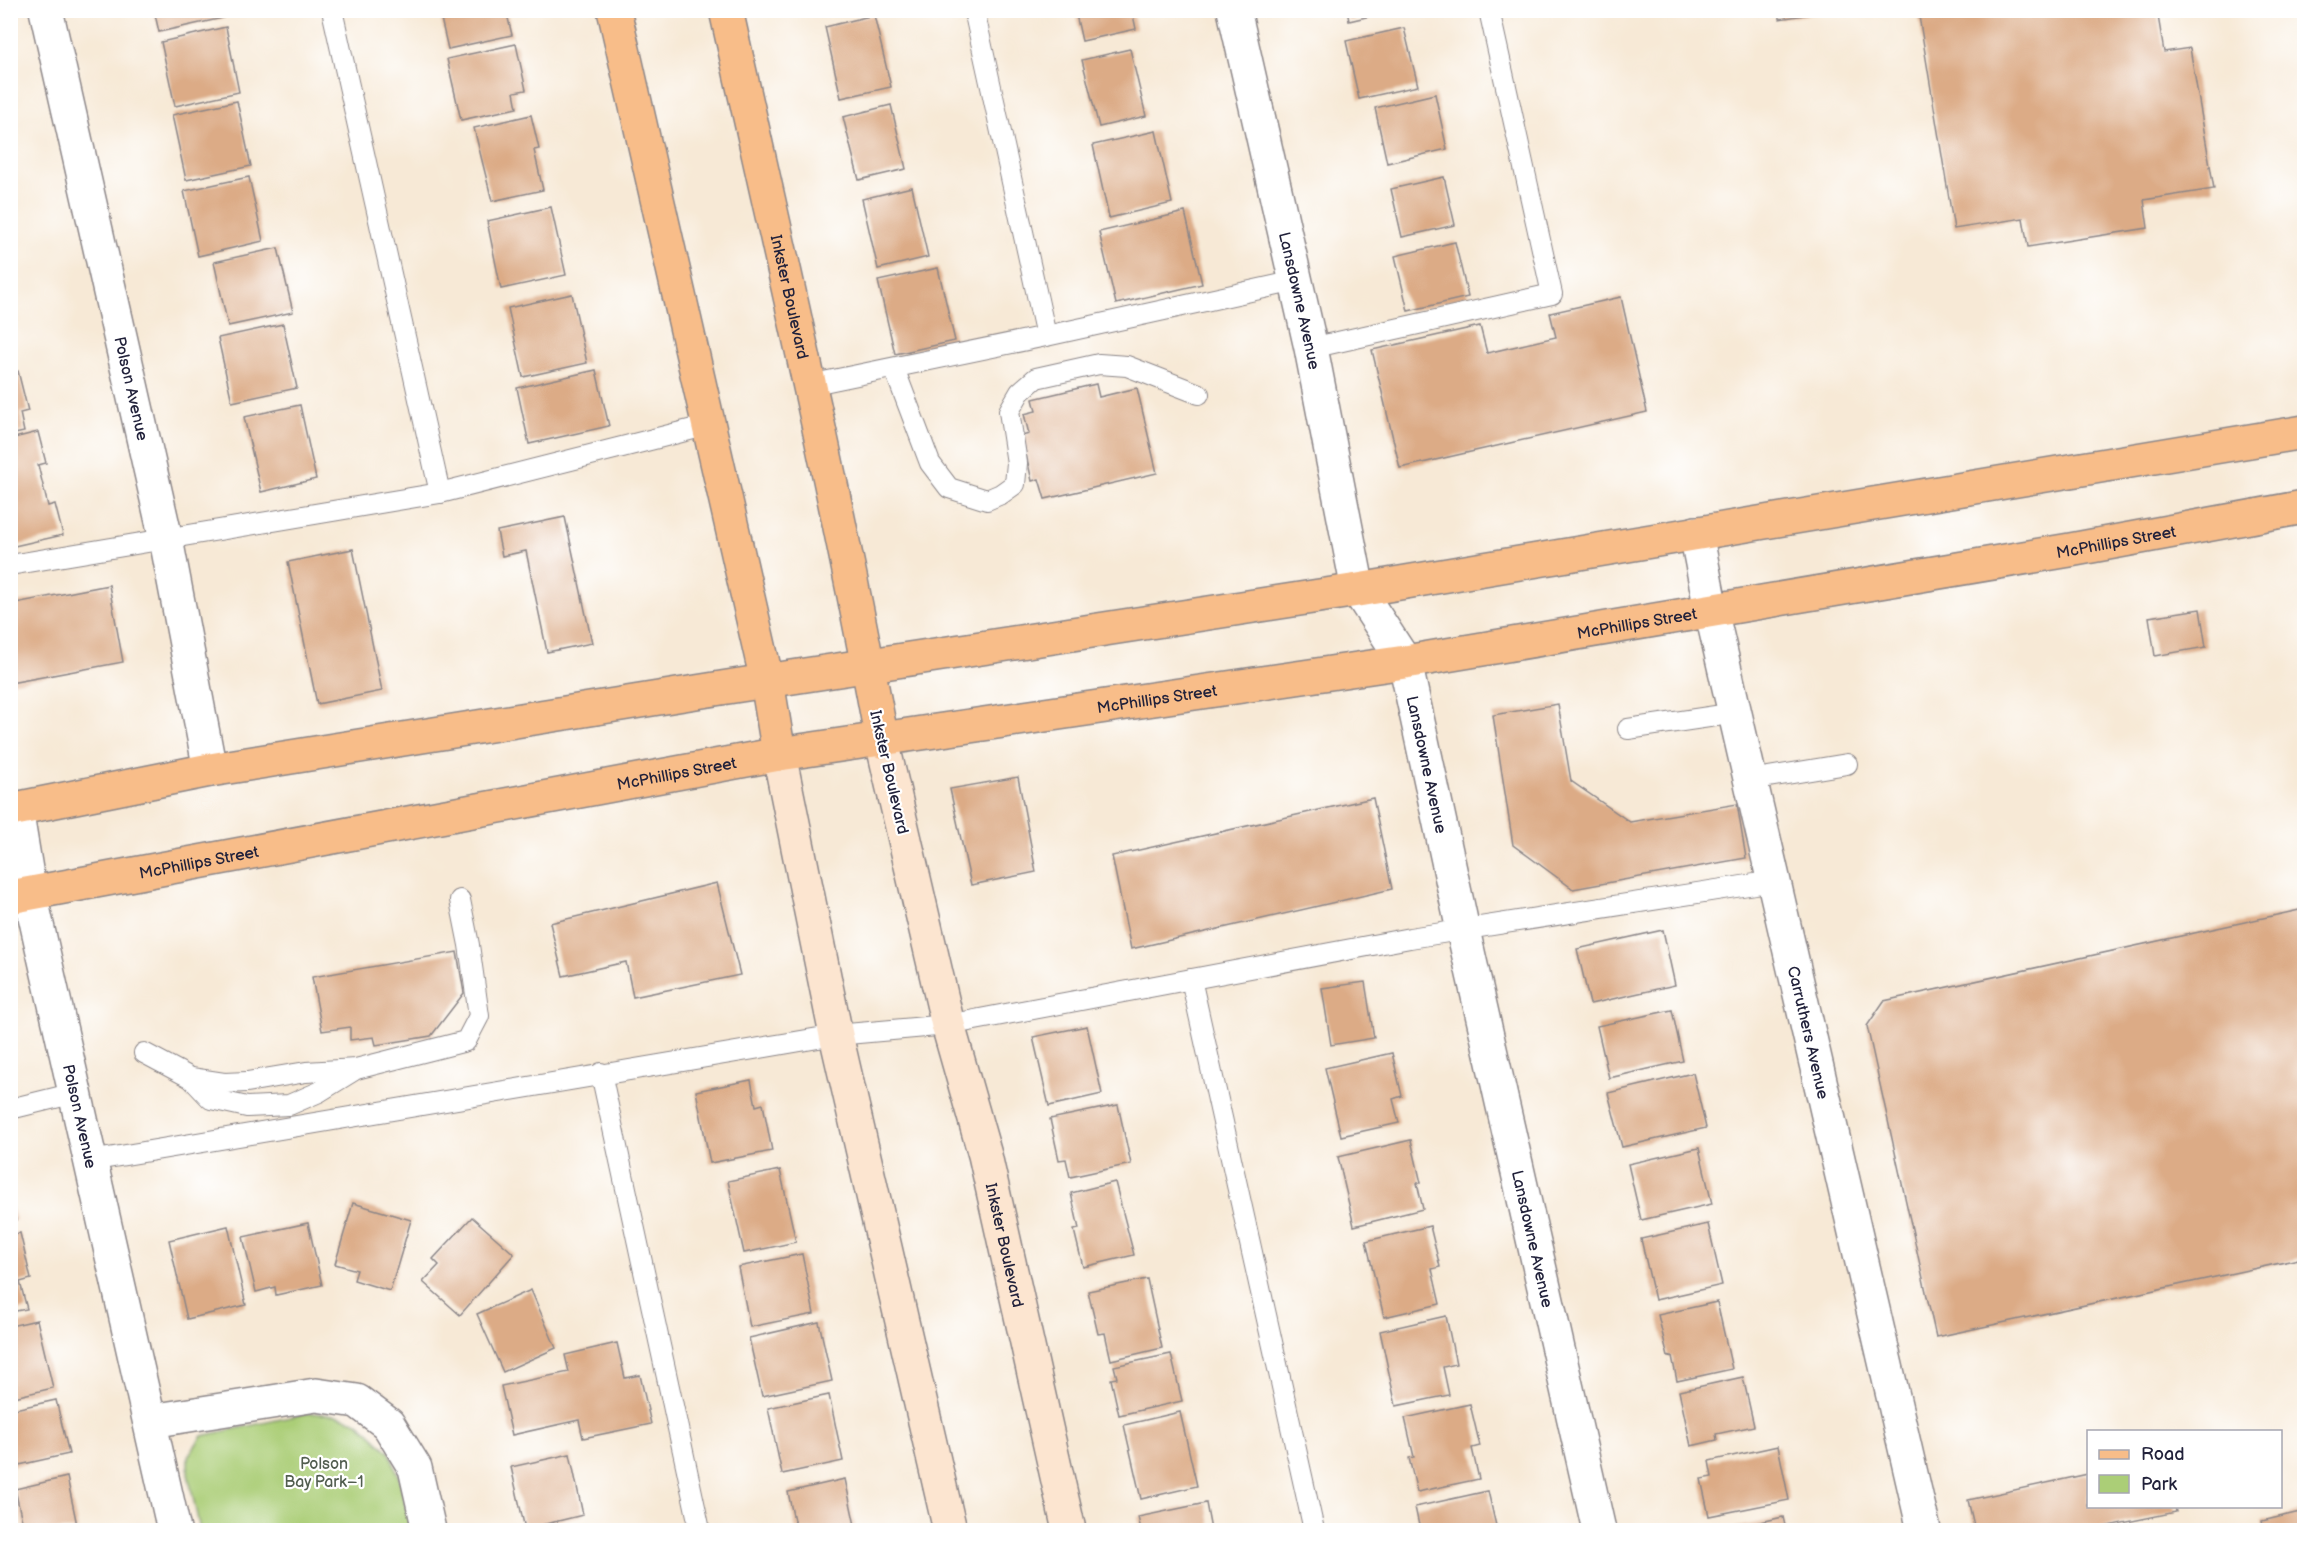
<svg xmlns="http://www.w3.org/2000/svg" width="2315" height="1541" font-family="'Balsamiq Sans',sans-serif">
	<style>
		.green { fill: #abce77; stroke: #667859; stroke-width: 1.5 }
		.building { fill: #dcab86 }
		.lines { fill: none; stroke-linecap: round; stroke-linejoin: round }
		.service-casing { stroke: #8c8688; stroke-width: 22 }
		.minor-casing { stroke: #8c8688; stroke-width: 36 }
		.secondary-casing { stroke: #8c8688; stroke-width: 36 }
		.primary-casing { stroke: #8c8688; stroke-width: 36 }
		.service { stroke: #fff; stroke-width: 20 }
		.minor { stroke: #fff; stroke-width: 33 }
		.secondary { stroke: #fce5d0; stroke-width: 33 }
		.primary { stroke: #f8bd89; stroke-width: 33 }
		.labels { text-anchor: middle; stroke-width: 4.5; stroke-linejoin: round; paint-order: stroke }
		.street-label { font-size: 16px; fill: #22223b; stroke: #fff }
		.park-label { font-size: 16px; fill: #525e50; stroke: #fff }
	</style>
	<rect width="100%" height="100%" fill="#fff"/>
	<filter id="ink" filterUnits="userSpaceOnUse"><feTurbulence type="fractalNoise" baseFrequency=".0167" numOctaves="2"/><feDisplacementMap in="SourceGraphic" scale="12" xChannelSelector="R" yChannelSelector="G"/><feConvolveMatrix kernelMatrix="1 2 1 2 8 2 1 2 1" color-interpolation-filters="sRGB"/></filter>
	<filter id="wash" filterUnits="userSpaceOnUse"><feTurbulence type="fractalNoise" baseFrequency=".008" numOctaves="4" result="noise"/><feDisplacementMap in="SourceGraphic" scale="24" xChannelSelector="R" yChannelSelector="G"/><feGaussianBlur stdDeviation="1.35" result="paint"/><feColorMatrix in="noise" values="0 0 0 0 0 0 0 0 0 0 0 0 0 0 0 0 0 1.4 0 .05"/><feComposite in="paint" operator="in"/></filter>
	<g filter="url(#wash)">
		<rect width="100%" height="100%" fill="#f7e9d6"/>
		<!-- green -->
		<path class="green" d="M309,1413L336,1415L358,1422L390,1453L399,1478L411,1530H200L188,1474V1456L202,1436Z"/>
		<g id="blocks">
			<!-- building -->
			<g class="building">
				<path d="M154,10H222L223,18L159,32Z"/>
				<path d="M439,10H506L512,35L448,49Z"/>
				<path d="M1075,10H1132L1136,29L1082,41Z"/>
				<path d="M1347,10H1392V11L1349,21Z"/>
				<path d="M1779,10H1822L1823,12L1780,19Z"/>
				<path d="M1918,10H2157L2164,52L2190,48L2214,189L2144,200L2148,228L2028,247L2023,218L1954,229Z"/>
				<path d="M874,15L891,87L841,98L825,27Z"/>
				<path d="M226,27L239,92L175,106L161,42Z"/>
				<path d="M1404,28L1418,86L1359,99L1346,41Z"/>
				<path d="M516,44L526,90L514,92L517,108L461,120L447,59Z"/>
				<path d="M1130,49L1146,116L1099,127L1082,60Z"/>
				<path d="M1435,94L1447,149L1387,163L1375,108Z"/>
				<path d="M237,101L251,166L186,180L172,115Z"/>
				<path d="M891,105L906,169L859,180L843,117Z"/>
				<path d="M531,115L539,149L534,150L543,190L492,201L474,128Z"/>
				<path d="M1156,131L1172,203L1109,218L1093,145Z"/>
				<path d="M249,177L263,241L198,256L184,191Z"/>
				<path d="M1444,177L1455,225L1402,237L1391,189Z"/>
				<path d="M912,187L928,257L878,269L862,199Z"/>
				<path d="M551,207L566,275L501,289L487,221Z"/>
				<path d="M1185,212L1202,284L1116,304L1099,232Z"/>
				<path d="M1455,242L1468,297L1408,311L1395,256Z"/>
				<path d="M278,248L293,312L228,326L214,262Z"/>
				<path d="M938,268L955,341L895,354L878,281Z"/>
				<path d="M572,294L587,363L523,377L508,308Z"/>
				<path d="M1621,297L1647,412L1400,468L1372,350L1480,326L1487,353L1556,337L1550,313Z"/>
				<path d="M283,324L297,388L232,402L218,338Z"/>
				<path d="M596,370L609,426L529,444L517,388Z"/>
				<path d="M18,371L28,411L20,413L24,432L10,435V372Z"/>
				<path d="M1096,384L1099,397L1137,388L1157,473L1045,499L1039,479L1032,481L1022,436L1029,434L1024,414L1036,411L1033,399Z"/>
				<path d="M300,405L316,479L261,492L244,417Z"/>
				<path d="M38,432L46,463L38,465L48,506L55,504L63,535L10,547V439Z"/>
				<path d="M565,517L592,643L547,652L526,551L502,556L497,531Z"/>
				<path d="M353,549L382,691L317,704L288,562Z"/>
				<path d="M109,585L123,662L10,683V604Z"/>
				<path d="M2200,609L2206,647L2155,656L2149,617Z"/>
				<path d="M1558,704L1571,781L1630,822L1737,804L1746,858L1573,889L1513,845L1493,715Z"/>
				<path d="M1018,777L1036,872L971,885L950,789Z"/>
				<path d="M1373,798L1392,889L1131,949L1112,856Z"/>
				<path d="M717,883L740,975L633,997L626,962L563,976L550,923Z"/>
				<path d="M2304,909V1280L2299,1259L1936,1337L1867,1026L1884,1001Z"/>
				<path d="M1663,930L1675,985L1590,1004L1577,949Z"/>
				<path d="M457,952L464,993L431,1036L376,1045L374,1037L350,1040V1027L322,1031L312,977Z"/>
				<path d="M1365,982L1374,1038L1331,1045L1322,988Z"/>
				<path d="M1672,1010L1683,1061L1609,1078L1597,1026Z"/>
				<path d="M1087,1026L1102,1094L1049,1106L1033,1037Z"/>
				<path d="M1392,1053L1402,1096L1393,1099L1399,1123L1341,1136L1325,1068Z"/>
				<path d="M1693,1073L1706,1128L1622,1147L1608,1093Z"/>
				<path d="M751,1080L756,1106L763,1104L772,1151L710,1163L696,1091Z"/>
				<path d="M1118,1105L1131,1164L1070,1177L1066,1159L1059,1160L1050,1119Z"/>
				<path d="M1411,1140L1421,1183H1417L1423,1209L1354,1226L1338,1157Z"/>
				<path d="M1699,1148L1712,1204L1641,1220L1628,1164Z"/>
				<path d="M780,1170L796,1242L744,1253L728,1181Z"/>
				<path d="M1115,1182L1134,1255L1083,1267L1074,1230L1079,1229L1071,1193Z"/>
				<path d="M10,1201L16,1220L10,1222Z"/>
				<path d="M353,1203L411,1220L390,1291L354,1280L357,1270L335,1264Z"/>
				<path d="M472,1217L514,1254L460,1315L423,1282L439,1265L433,1259Z"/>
				<path d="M308,1223L322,1285L276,1295L275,1287L256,1292L243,1237Z"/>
				<path d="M1708,1224L1722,1285L1655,1300L1641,1239Z"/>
				<path d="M228,1226L246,1305L187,1319L169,1240Z"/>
				<path d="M1430,1226L1440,1267L1432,1269L1440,1304L1384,1317L1366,1241Z"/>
				<path d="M20,1233L31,1279L20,1282L27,1309L10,1312V1235Z"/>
				<path d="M802,1254L814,1314L750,1327L738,1267Z"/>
				<path d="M1147,1279L1162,1348L1111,1360L1105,1333L1098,1334L1088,1291Z"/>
				<path d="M531,1290L556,1348L503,1372L477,1314Z"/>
				<path d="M1717,1302L1732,1369L1677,1381L1672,1356L1668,1357L1658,1315Z"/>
				<path d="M1446,1316L1456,1364L1443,1367L1449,1395L1396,1406L1380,1331Z"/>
				<path d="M37,1320L53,1388L10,1398V1326Z"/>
				<path d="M819,1322L832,1381L762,1396L749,1338Z"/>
				<path d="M617,1343L625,1378L640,1375L651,1424L583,1438L579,1420L512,1435L501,1386L569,1372L565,1355Z"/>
				<path d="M1171,1354L1182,1401L1119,1415L1111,1379L1117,1378L1114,1366Z"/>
				<path d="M1743,1377L1754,1426L1716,1434L1717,1440L1691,1446L1679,1391Z"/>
				<path d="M829,1395L843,1461L782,1474L768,1408Z"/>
				<path d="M56,1400L69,1454L10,1467V1410Z"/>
				<path d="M1470,1404L1480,1446L1472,1448L1479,1479L1417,1492L1409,1458L1414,1457L1405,1418Z"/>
				<path d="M1180,1412L1197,1486L1141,1499L1124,1425Z"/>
				<path d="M1778,1446L1789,1500L1709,1516L1701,1479L1712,1477L1709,1461Z"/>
				<path d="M570,1454L583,1515L525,1529L511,1467Z"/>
				<path d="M2088,1474V1506H2175L2176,1512L2089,1530H1975L1968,1500Z"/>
				<path d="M67,1477L78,1530H24L15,1489Z"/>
				<path d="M845,1479L856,1530H796L788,1492Z"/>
				<path d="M1488,1491L1497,1530H1420L1415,1507Z"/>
				<path d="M1206,1503L1211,1530H1141L1138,1517Z"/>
				<path d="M2304,1511V1530H2264L2262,1521Z"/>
				<path d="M1783,1517L1786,1530H1726Z"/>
			</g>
		</g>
	</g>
	<g filter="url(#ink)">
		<use href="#blocks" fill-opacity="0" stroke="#8c8688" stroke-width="1.5"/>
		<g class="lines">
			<!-- service casing -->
			<g class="service-casing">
				<g id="service">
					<path d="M332,10L440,493"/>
					<path d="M974,10L1046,336"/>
					<path d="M1311,348L1552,294L1489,10"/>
					<path d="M894,368L930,463L949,488L987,500L1001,494L1015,484L1017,463L1009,411L1020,392L1036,378L1099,364L1127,366L1199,394"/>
					<path d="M809,385L1046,336L1296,281"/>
					<path d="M10,565L440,493L709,425"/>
					<path d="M1628,729L1736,713"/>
					<path d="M1750,780L1847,764"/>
					<path d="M1191,979L1314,1530"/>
					<path d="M144,1053L191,1078L224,1083L247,1082L306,1072L356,1069L466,1041L479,1016L469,945L460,900"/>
					<path d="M601,1073L700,1530"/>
					<path d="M191,1078L211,1099L247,1107L289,1105L319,1092L353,1071"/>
					<path d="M10,1109L75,1093"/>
					<path d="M90,1161L795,1042L836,1035L948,1025L1410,938L1774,881"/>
				</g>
			</g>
			<!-- minor casing -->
			<g class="minor-casing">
				<g id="minor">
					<path id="s1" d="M46,10L166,539L210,770"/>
					<path id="s2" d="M1234,10L1311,348L1358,590L1405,662L1463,930L1599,1530"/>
					<path id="s3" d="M1696,533L1711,610L1924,1530"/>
					<path id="s4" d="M16,809L30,894L174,1530"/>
					<path d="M151,1421L316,1395L357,1401L388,1424L415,1468L429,1530"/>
				</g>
			</g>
			<!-- secondary casing -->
			<g class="secondary-casing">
				<g id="secondary">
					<path id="s5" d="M882,741L948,1025L985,1155L1069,1530"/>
					<path d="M779,754L836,1035L950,1530"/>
				</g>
			</g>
			<!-- primary casing -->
			<g class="primary-casing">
				<g id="primary">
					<path d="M614,10L767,681L779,754"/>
					<path id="s6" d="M726,10C780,253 837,496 882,741"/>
					<path d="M10,810L210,770L721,688L1358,590L2304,432"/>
					<path id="s7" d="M10,897L779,754L1405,662L2070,550L2304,507"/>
				</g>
			</g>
			<!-- service -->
			<use href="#service" class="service"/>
			<!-- minor -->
			<use href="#minor" class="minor"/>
			<!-- secondary -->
			<use href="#secondary" class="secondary"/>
			<!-- primary -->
			<use href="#primary" class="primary"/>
		</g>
	</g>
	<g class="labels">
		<!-- street labels -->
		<g class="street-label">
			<text dy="6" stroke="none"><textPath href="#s6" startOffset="294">Inkster Boulevard</textPath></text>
			<text dy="6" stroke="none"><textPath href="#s2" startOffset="298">Lansdowne Avenue</textPath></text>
			<text dy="6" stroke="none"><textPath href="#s1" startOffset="388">Polson Avenue</textPath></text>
			<text dy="6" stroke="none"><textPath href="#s7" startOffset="2136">McPhillips Street</textPath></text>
			<text dy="6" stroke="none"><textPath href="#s7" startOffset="1650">McPhillips Street</textPath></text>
			<text dy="6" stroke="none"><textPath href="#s7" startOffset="1164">McPhillips Street</textPath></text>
			<text dy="6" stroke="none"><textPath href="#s2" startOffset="784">Lansdowne Avenue</textPath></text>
			<text transform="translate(890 772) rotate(77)" y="6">Inkster Boulevard</text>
			<text dy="6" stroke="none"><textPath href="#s7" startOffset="678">McPhillips Street</textPath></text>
			<text dy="6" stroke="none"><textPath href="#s7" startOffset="192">McPhillips Street</textPath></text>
			<text dy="6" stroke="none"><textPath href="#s3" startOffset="512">Carruthers Avenue</textPath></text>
			<text dy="6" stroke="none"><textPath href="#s4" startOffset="314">Polson Avenue</textPath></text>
			<text dy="6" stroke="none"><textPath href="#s2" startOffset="1270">Lansdowne Avenue</textPath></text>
			<text dy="6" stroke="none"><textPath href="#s5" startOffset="519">Inkster Boulevard</textPath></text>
		</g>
		<!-- park labels -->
		<g class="park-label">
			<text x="324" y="1469">Polson<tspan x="324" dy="18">Bay Park–1</tspan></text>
		</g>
	</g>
	<!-- margin -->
	<rect width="2315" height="1541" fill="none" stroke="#fff" stroke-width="36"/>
	<!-- legend -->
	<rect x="2087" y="1430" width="195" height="78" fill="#ffffff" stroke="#a7a7b1" stroke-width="1.5"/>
	<rect x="2099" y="1450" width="30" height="9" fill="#f8bd89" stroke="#a7a7b1" stroke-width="1.5"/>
	<text x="2141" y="1460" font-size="18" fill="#22223b">Road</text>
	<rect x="2099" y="1475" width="30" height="18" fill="#abce77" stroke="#a7a7b1" stroke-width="1.5"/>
	<text x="2141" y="1490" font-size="18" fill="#22223b">Park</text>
</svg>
